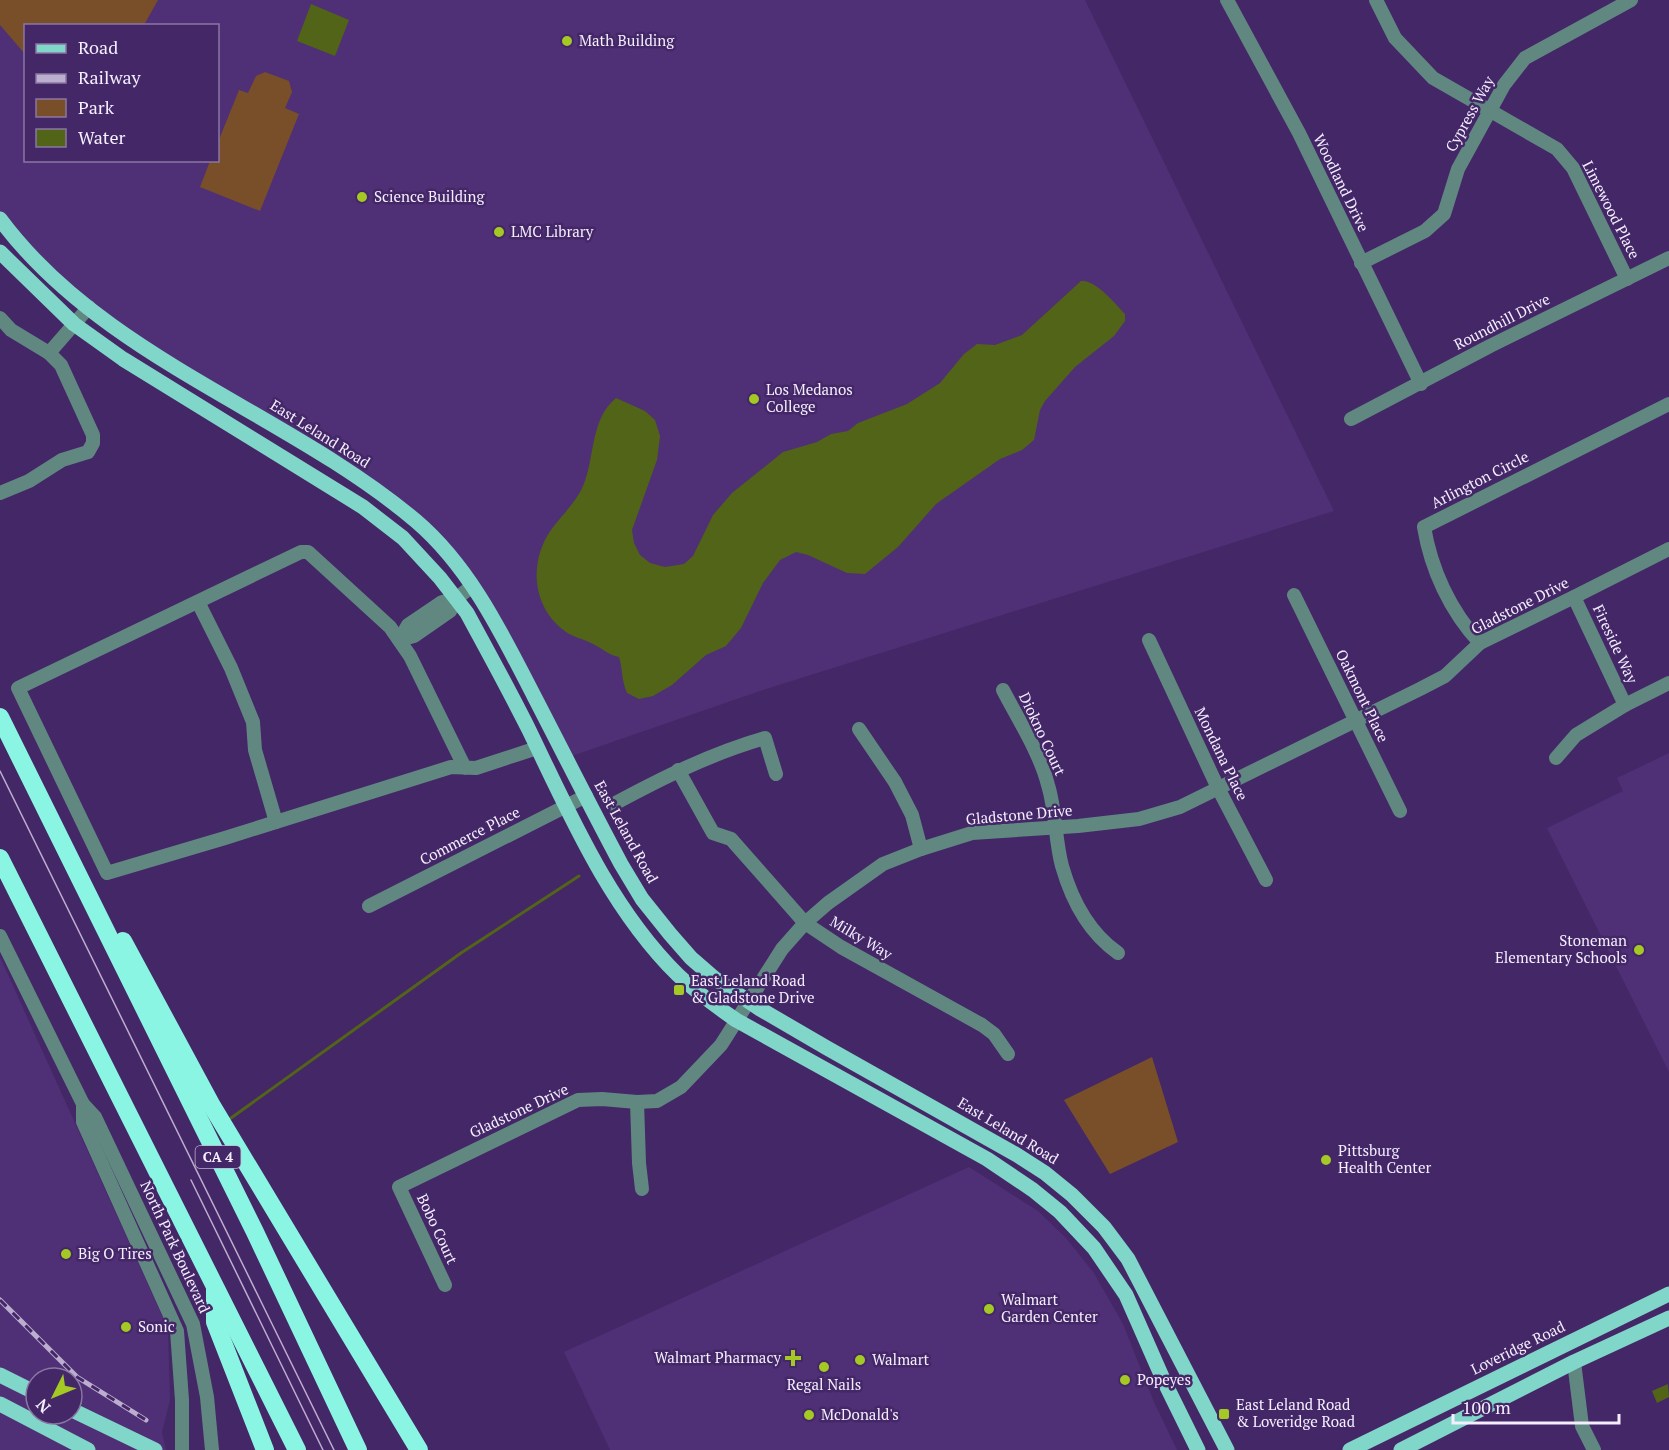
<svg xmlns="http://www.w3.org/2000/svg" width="1669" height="1450" font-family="'PT Serif',serif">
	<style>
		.built { fill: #4f2f76; fill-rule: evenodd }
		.green { fill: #794f29 }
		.water { fill: #526417 }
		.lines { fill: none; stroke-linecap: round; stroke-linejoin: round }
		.stream { stroke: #526417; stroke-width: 3 }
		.minor { stroke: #608881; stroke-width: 14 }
		.major { stroke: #80d6c8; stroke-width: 15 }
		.highway { stroke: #8bf5e4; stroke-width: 18 }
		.tram { stroke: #bcaece; stroke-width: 1.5 }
		.rail-casing { stroke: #bcaece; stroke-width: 5 }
		.rail { stroke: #442767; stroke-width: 3; stroke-dasharray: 9; stroke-linecap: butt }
		.poi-dot { fill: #a4c824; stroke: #442767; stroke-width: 2 }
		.labels { text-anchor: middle; stroke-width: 5; stroke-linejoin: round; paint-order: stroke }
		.shield { fill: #442767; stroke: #bfb2d1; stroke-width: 1.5 }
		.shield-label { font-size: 14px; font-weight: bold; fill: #f4eefe }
		.poi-label { font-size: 15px; fill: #f4eefe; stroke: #442767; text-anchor: start }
		.street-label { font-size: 15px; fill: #f4eefe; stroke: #442767 }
	</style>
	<rect width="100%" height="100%" fill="#442767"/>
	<!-- built -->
	<g class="built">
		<path d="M0,0H1085L1334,511L763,690L566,758L487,607L418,523L89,307L0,219ZM26,26H218V160H26Z"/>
		<path d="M1669,753V1072L1547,828L1623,791L1617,778Z"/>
		<path d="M0,957L168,1329L170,1400L162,1432L166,1450H0ZM36,1378H72V1414H36Z"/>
		<path d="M969,1167L1038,1211L1066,1238L1094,1273L1123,1324L1154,1402L1177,1450H610L564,1352Z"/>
	</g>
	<!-- green -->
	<g class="green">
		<path d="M0,0H158L144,25L26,26L25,54L0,25Z"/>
		<path d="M265,72L289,81L292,92L285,108L299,114L260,211L200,187L210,161L218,160V142L239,90L248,93L256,76Z"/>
		<path d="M1152,1057L1178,1142L1110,1174L1064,1100Z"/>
	</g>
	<!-- water -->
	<g class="water">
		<path d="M311,4L349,20L335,56L297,41Z"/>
		<path d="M1081,281C1095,279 1116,304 1125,314V321L1114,336L1075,367L1045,401L1040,410L1034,440L1022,450L1000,459L936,504L898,547L865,574L847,573L808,555L796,552L780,560L763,583L741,628L726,646L706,655L672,685L653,696L639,699L627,693C621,679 623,670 619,657C608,655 602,648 591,643C583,639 573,637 566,632C537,612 529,574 544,542C553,522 574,507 583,486C595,458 590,419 616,398L645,411L655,420L660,436L657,460L632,530L634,543L640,555L650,563L665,567L684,564L693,556L713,515L732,493L783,452L817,442L831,434L848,431L858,423L907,404L940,383L964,354L977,344L995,345L1022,335Z"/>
		<path d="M1668,1384L1669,1397L1657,1403L1652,1391Z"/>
	</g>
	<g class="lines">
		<!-- stream -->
		<path class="stream" d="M231,1118L461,953L579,876"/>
		<!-- minor -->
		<g class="minor">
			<path d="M1227,0L1299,133L1421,384"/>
			<path d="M1376,0L1395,38L1433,78L1557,149L1573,168L1627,279"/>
			<path d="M1361,263L1425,231L1444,214L1458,169L1504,85L1525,58L1631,0"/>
			<path d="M0,318L11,330L49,353L61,365L93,435V443L88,452L62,460L29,481L0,493"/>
			<path d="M49,353L89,307"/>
			<path d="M1351,419L1490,346L1669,258"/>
			<path d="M1294,595L1400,811"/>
			<path d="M1574,597L1625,705"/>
			<path d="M456,599L450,611L414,636L399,640L408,625L442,602L456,599L472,586"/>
			<path d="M198,602L231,668L253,722L255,750L276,822"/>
			<path d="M1149,640L1218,788L1266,880"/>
			<path d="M1480,643C1450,611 1431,569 1424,527L1669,404"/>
			<path d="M1003,690C1018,719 1040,753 1048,785C1056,811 1055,840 1062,866C1072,901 1088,932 1118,953"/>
			<path d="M859,729L895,782L912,815L921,849"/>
			<path d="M1556,758L1576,735L1625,705L1669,683"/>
			<path d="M465,768L410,656L390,627L308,552H301L18,688L107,873L225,838L451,767L476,768L537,748"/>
			<path d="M678,770L713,833L731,839L805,923L841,947L982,1025L994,1034L1008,1054"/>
			<path d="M612,805C662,778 710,754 765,738L776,774"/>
			<path d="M369,906L586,796"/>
			<path d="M0,936L83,1104L95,1117L193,1324L207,1397L212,1450"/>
			<path d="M637,1102L639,1163L642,1189"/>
			<path d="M83,1104V1122L177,1331L182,1400V1450"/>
			<path d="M445,1285L399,1187L578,1100L602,1099L637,1102L657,1101L681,1087L721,1045L782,949L805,923L828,903L883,864L921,849L972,833L1078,826L1139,819L1180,807L1420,689L1445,676L1480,643L1574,597L1669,549"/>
			<path d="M1574,1362L1582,1426L1594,1450"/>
		</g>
		<!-- major -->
		<g class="major">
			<path d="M0,219C103,358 287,412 416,521C470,567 502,634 534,696C563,752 591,808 621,864L642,899L670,934L691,958L714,978L760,1009L827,1048L1017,1155L1045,1173L1072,1195L1104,1227L1128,1259L1227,1450"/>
			<path d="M0,252L74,324L123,359L363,507L403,538L440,578L467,613C488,652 509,690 529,730C570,815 610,908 678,975C696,992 716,1006 736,1020L987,1159L1033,1190L1060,1212L1094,1248L1126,1295L1163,1379L1198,1450"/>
			<path d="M0,1375L36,1393"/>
			<path d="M0,1404L88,1450"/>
			<path d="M72,1410L155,1450"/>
			<path d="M1350,1450L1669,1294"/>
			<path d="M1401,1450L1574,1362L1669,1318"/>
		</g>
		<!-- highway -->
		<g class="highway">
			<path d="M0,717L255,1232L358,1450"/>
			<path d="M0,858L297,1450"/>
			<path d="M123,941L212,1106L419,1450"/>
			<path d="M215,1289V1322L265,1450"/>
		</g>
		<!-- tram -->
		<g class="tram">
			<path d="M0,771L334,1450"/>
			<path d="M191,1180L323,1450"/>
		</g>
		<!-- rail casing -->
		<g class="rail-casing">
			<path id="rail" d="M0,1300L77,1377L146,1420"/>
		</g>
		<!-- rail -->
		<use href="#rail" class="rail"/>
	</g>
	<!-- markers -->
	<g class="poi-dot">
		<circle cx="567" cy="41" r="6"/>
		<circle cx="362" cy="197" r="6"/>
		<circle cx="499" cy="232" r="6"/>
		<circle cx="754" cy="399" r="6"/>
		<circle cx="1639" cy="950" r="6"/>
		<rect x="673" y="984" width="12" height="12" rx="3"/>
		<circle cx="1326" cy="1160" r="6"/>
		<circle cx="66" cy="1254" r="6"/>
		<circle cx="989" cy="1309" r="6"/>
		<circle cx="126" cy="1327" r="6"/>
		<path d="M790 1349h6v6h6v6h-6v6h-6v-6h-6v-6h6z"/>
		<circle cx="860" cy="1360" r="6"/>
		<circle cx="824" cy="1367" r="6"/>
		<circle cx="1125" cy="1380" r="6"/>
		<rect x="1218" y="1408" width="12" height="12" rx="3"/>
		<circle cx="809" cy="1415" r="6"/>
	</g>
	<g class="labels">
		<!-- shield labels -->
		<rect class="shield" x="195.5" y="1146" width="45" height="22" rx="4.5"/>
		<g class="shield-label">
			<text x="218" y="1162">CA 4</text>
		</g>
		<!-- poi labels -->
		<g class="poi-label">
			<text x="579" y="46">Math Building</text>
			<text x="374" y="202">Science Building</text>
			<text x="511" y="237">LMC Library</text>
			<text x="766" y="395">Los Medanos<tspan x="766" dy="17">College</tspan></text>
			<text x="1627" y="946" text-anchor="end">Stoneman<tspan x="1627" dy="17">Elementary Schools</tspan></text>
			<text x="691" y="986">East Leland Road<tspan x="691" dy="17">&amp; Gladstone Drive</tspan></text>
			<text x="1338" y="1156">Pittsburg<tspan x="1338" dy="17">Health Center</tspan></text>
			<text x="78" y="1259">Big O Tires</text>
			<text x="1001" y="1305">Walmart<tspan x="1001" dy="17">Garden Center</tspan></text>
			<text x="138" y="1332">Sonic</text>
			<text x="781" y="1363" text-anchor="end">Walmart Pharmacy</text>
			<text x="872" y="1365">Walmart</text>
			<text x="1137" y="1385">Popeyes</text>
			<text x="824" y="1390" text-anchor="middle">Regal Nails</text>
			<text x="1236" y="1410">East Leland Road<tspan x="1236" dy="17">&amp; Loveridge Road</tspan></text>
			<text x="821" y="1420">McDonald's</text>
		</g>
		<!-- street labels -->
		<g class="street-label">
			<text transform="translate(1470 114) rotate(-61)" y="5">Cypress Way</text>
			<text transform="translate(1341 183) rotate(64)" y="5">Woodland Drive</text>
			<text transform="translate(1611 210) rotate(63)" y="5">Limewood Place</text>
			<text transform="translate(1502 322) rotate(-27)" y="5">Roundhill Drive</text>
			<text transform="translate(320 434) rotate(32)" y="5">East Leland Road</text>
			<text transform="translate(1480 480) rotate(-27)" y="5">Arlington Circle</text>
			<text transform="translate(1520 606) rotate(-27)" y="5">Gladstone Drive</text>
			<text transform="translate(1615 644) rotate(65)" y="5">Fireside Way</text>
			<text transform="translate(1362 696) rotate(64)" y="5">Oakmont Place</text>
			<text transform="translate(1042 734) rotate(65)" y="5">Diokno Court</text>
			<text transform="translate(1221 754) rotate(64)" y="5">Mondana Place</text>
			<text transform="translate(1019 815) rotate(-5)" y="5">Gladstone Drive</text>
			<text transform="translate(626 832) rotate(61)" y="5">East Leland Road</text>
			<text transform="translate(470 836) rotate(-27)" y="5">Commerce Place</text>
			<text transform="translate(861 938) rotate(31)" y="5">Milky Way</text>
			<text transform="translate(519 1111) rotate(-25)" y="5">Gladstone Drive</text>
			<text transform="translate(1008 1131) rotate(31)" y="5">East Leland Road</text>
			<text transform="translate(437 1229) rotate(65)" y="5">Bobo Court</text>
			<text transform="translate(175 1247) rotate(65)" y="5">North Park Boulevard</text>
			<text transform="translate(1518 1348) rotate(-26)" y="5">Loveridge Road</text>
		</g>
	</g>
	<!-- legend -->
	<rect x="24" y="24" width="195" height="138" fill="#442767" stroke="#8a77a3" stroke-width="1.5"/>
	<rect x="36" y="44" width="30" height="9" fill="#80d6c8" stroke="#8a77a3" stroke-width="1.5"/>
	<text x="78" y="54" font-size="18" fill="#f4eefe">Road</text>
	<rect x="36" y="74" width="30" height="9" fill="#bcaece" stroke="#8a77a3" stroke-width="1.5"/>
	<text x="78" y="84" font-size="18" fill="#f4eefe">Railway</text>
	<rect x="36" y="99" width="30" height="18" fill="#794f29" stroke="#8a77a3" stroke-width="1.5"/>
	<text x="78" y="114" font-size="18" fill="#f4eefe">Park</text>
	<rect x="36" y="129" width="30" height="18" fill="#526417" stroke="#8a77a3" stroke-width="1.5"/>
	<text x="78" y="144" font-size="18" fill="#f4eefe">Water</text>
	<!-- north arrow -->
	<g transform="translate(54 1396) rotate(227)"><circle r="28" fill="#442767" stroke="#8a77a3" stroke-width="1.5"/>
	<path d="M0-4.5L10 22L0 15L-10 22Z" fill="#a4c824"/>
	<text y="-9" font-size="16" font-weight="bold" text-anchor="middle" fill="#f4eefe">N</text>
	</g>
	<!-- scale -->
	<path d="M1453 1414v9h166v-9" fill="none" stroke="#f4eefe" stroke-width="3"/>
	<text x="1462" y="1414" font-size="18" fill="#f4eefe" stroke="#442767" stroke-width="4.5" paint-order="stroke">100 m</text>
</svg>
